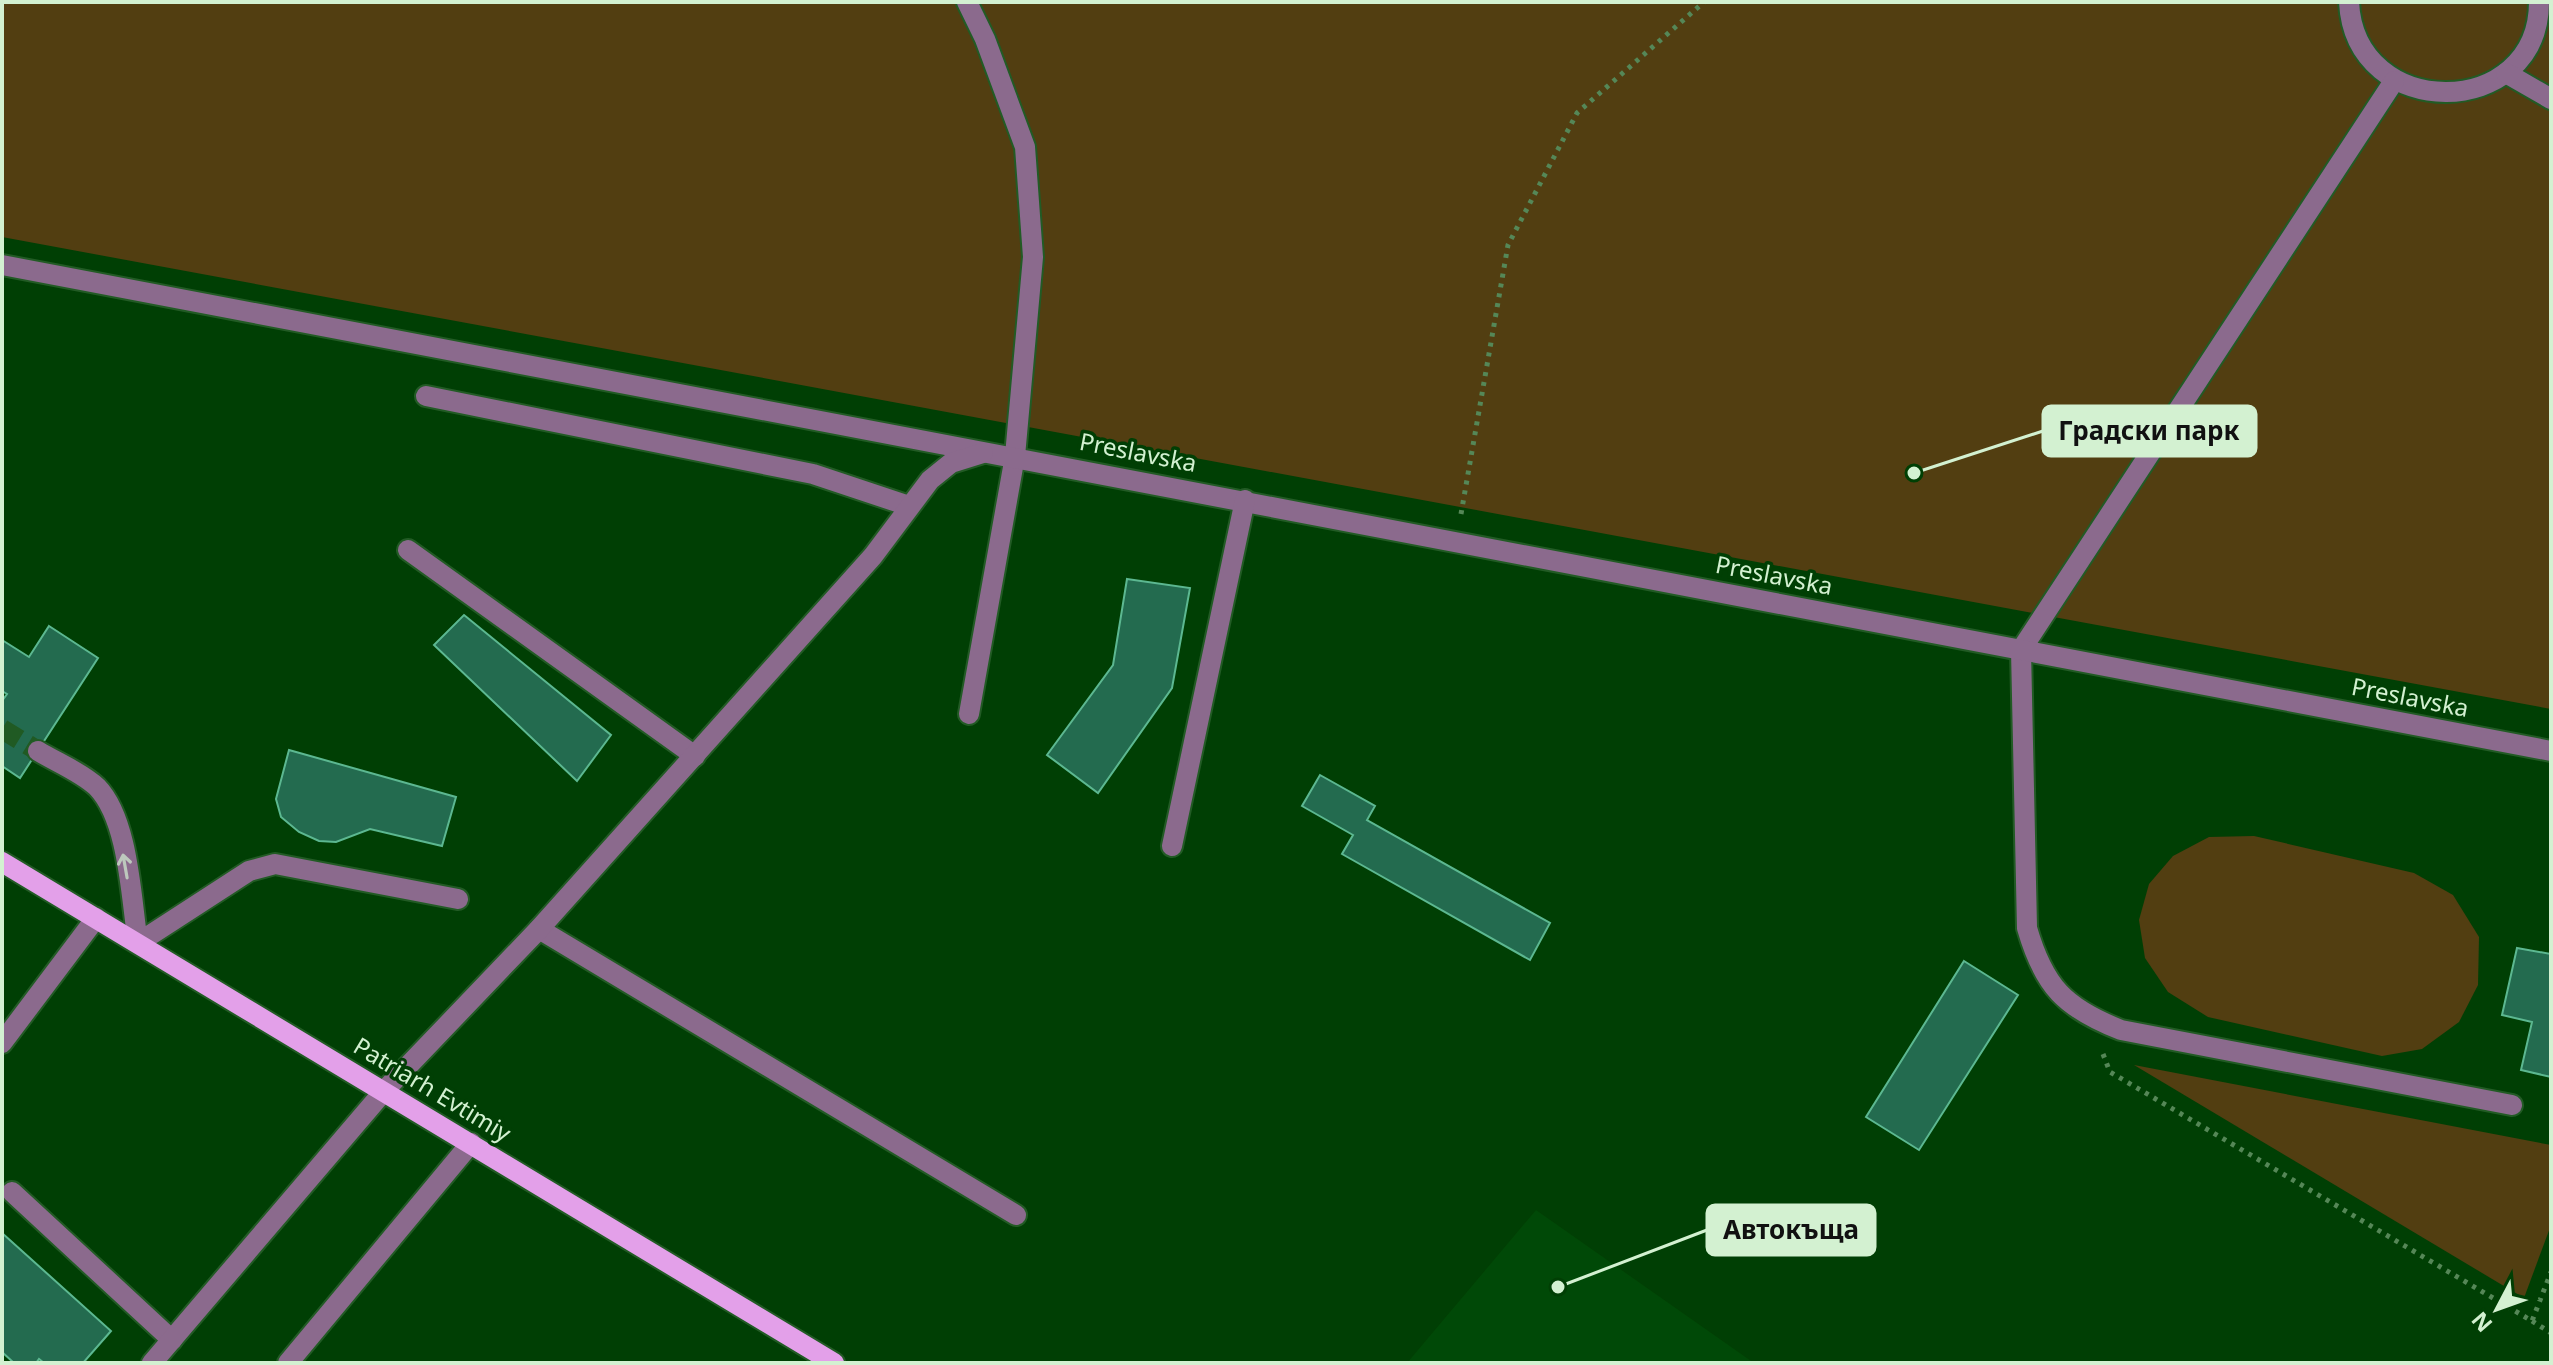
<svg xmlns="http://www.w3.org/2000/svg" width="2553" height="1365" font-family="'Noto Sans',sans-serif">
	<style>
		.built { fill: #004907 }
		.green { fill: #523e11 }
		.building { fill: #236b4f; stroke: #5cb891; stroke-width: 2 }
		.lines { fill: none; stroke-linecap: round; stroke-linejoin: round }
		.minor-tunnel { stroke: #205a23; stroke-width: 20; stroke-dasharray: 20 10; stroke-linecap: butt }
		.minor-casing { stroke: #225b25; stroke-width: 24 }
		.major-casing { stroke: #225b25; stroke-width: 24 }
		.path { stroke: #558757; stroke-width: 5; stroke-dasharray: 4 6; stroke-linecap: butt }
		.minor { stroke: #8b6a8d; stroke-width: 20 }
		.major { stroke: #e3a0e9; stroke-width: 20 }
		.oneway { stroke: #bdc8bd }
		.labels { text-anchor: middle; stroke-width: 7; stroke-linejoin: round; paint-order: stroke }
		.street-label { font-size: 24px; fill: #d3f1d1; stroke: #003f04 }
		.leader { fill: none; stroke: #d3f1d1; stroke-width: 3 }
		.callout-dot { fill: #d3f1d1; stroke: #003f04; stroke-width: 3 }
		.callout { fill: #d3f1d1; stroke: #d3f1d1; stroke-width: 3 }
		.callout-label { font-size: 26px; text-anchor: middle; font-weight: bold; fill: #111 }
	</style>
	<rect width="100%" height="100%" fill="#003f04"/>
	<!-- built -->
	<path class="built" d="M1536,1210L1754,1363H1407Z"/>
	<!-- green -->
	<g class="green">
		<path d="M2,2H2551V709L2,237Z"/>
		<path d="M2254,836L2414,873L2453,895L2479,937L2478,985L2459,1022L2422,1049L2382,1056L2208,1017L2168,992L2145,958L2139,920L2149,884L2173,856L2209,837Z"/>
		<path d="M2134,1065L2551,1145V1225L2524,1298Z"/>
	</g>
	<!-- building -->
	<g class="building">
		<path d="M1127,579L1190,588L1172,688L1098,793L1047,755L1113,665Z"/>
		<path d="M464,615L611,735L577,781L434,645Z"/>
		<path d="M49,626L98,658L20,778L2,766V701L7,694L2,691V640L29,657Z"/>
		<path d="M289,750L456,797L442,846L370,829L336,842L319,841L299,832L281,817L276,799Z"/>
		<path d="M1320,775L1375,806L1367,820L1550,923L1530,960L1342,854L1353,835L1302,806Z"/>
		<path d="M2517,948L2551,954V1077L2521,1070L2532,1022L2502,1015Z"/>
		<path d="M1964,961L2018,995L1919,1150L1866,1117Z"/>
		<path d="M2,1233L111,1331L83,1363H44L39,1359L36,1363H14L2,1352Z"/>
	</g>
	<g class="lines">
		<!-- minor-tunnel -->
		<path class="minor-tunnel" d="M2,729L38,751"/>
		<!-- minor casing -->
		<g class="minor-casing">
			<g id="minor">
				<path d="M967,2L985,39L1025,147L1033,257L1015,456L969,714"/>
				<path d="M2349,2C2355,123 2539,121 2539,2"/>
				<path d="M2506,73L2551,99"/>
				<path d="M2394,81L2021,650L2027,928C2044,987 2065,1008 2121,1030L2512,1105"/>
				<path d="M2,265L2551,751"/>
				<path d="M426,396L813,474L909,506"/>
				<path d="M408,550L695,756"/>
				<path d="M38,751C56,762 81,772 97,787C129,820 131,899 138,943L249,871L275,864L458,899"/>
				<path d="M1172,846L1245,500"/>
				<path d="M539,929L1016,1215"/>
				<path d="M2,1043L96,918"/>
				<path d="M12,1192L172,1340"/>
				<path d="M152,1363L384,1091L539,929L873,556L930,480L951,463L983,453"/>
				<path d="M288,1363L471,1143"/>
			</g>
		</g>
		<!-- major casing -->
		<g class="major-casing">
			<path id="major" d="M2,862L834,1363"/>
		</g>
		<!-- path -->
		<g class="path">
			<path d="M1461,514L1508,245L1577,113L1704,2"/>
			<path d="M2103,1054L2110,1072L2532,1321L2551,1272"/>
			<path d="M2532,1321L2551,1333"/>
		</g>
		<!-- minor -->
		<use href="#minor" class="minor"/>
		<!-- major -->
		<use href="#major" class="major"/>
	</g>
	<!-- one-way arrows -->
	<defs><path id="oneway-shaft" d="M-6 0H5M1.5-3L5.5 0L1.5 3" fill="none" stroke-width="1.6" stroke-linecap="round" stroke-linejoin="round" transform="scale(2)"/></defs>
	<use class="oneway" href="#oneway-shaft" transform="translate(125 866) rotate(-100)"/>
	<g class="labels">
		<!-- street labels -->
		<g class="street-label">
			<text transform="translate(1138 453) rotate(11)" y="8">Preslavska</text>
			<text transform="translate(1774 576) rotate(11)" y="8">Preslavska</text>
			<text transform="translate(2410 698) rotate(11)" y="8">Preslavska</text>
			<text transform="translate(432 1090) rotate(31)" y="8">Patriarh Evtimiy</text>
		</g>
	</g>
	<!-- callouts -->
	<path class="leader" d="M1914 473L2043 431M1558 1287L1707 1230"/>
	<g class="callout-dot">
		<circle cx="1914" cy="473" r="8"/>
		<circle cx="1558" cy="1287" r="8"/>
	</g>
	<g class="callout">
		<rect x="2043" y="406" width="213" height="50" rx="8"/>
		<rect x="1707" y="1205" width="168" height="50" rx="8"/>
	</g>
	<g class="callout-label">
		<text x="2149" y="440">Градски парк</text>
		<text x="1791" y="1239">Автокъща</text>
	</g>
	<!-- border -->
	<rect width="2553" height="1365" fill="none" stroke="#d3f1d1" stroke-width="8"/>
	<!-- north arrow -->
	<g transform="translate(2497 1309) rotate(229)" stroke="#003f04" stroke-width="6" paint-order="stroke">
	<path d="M0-6L14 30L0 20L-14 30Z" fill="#d3f1d1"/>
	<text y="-12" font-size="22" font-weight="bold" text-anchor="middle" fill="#d3f1d1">N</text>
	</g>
</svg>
